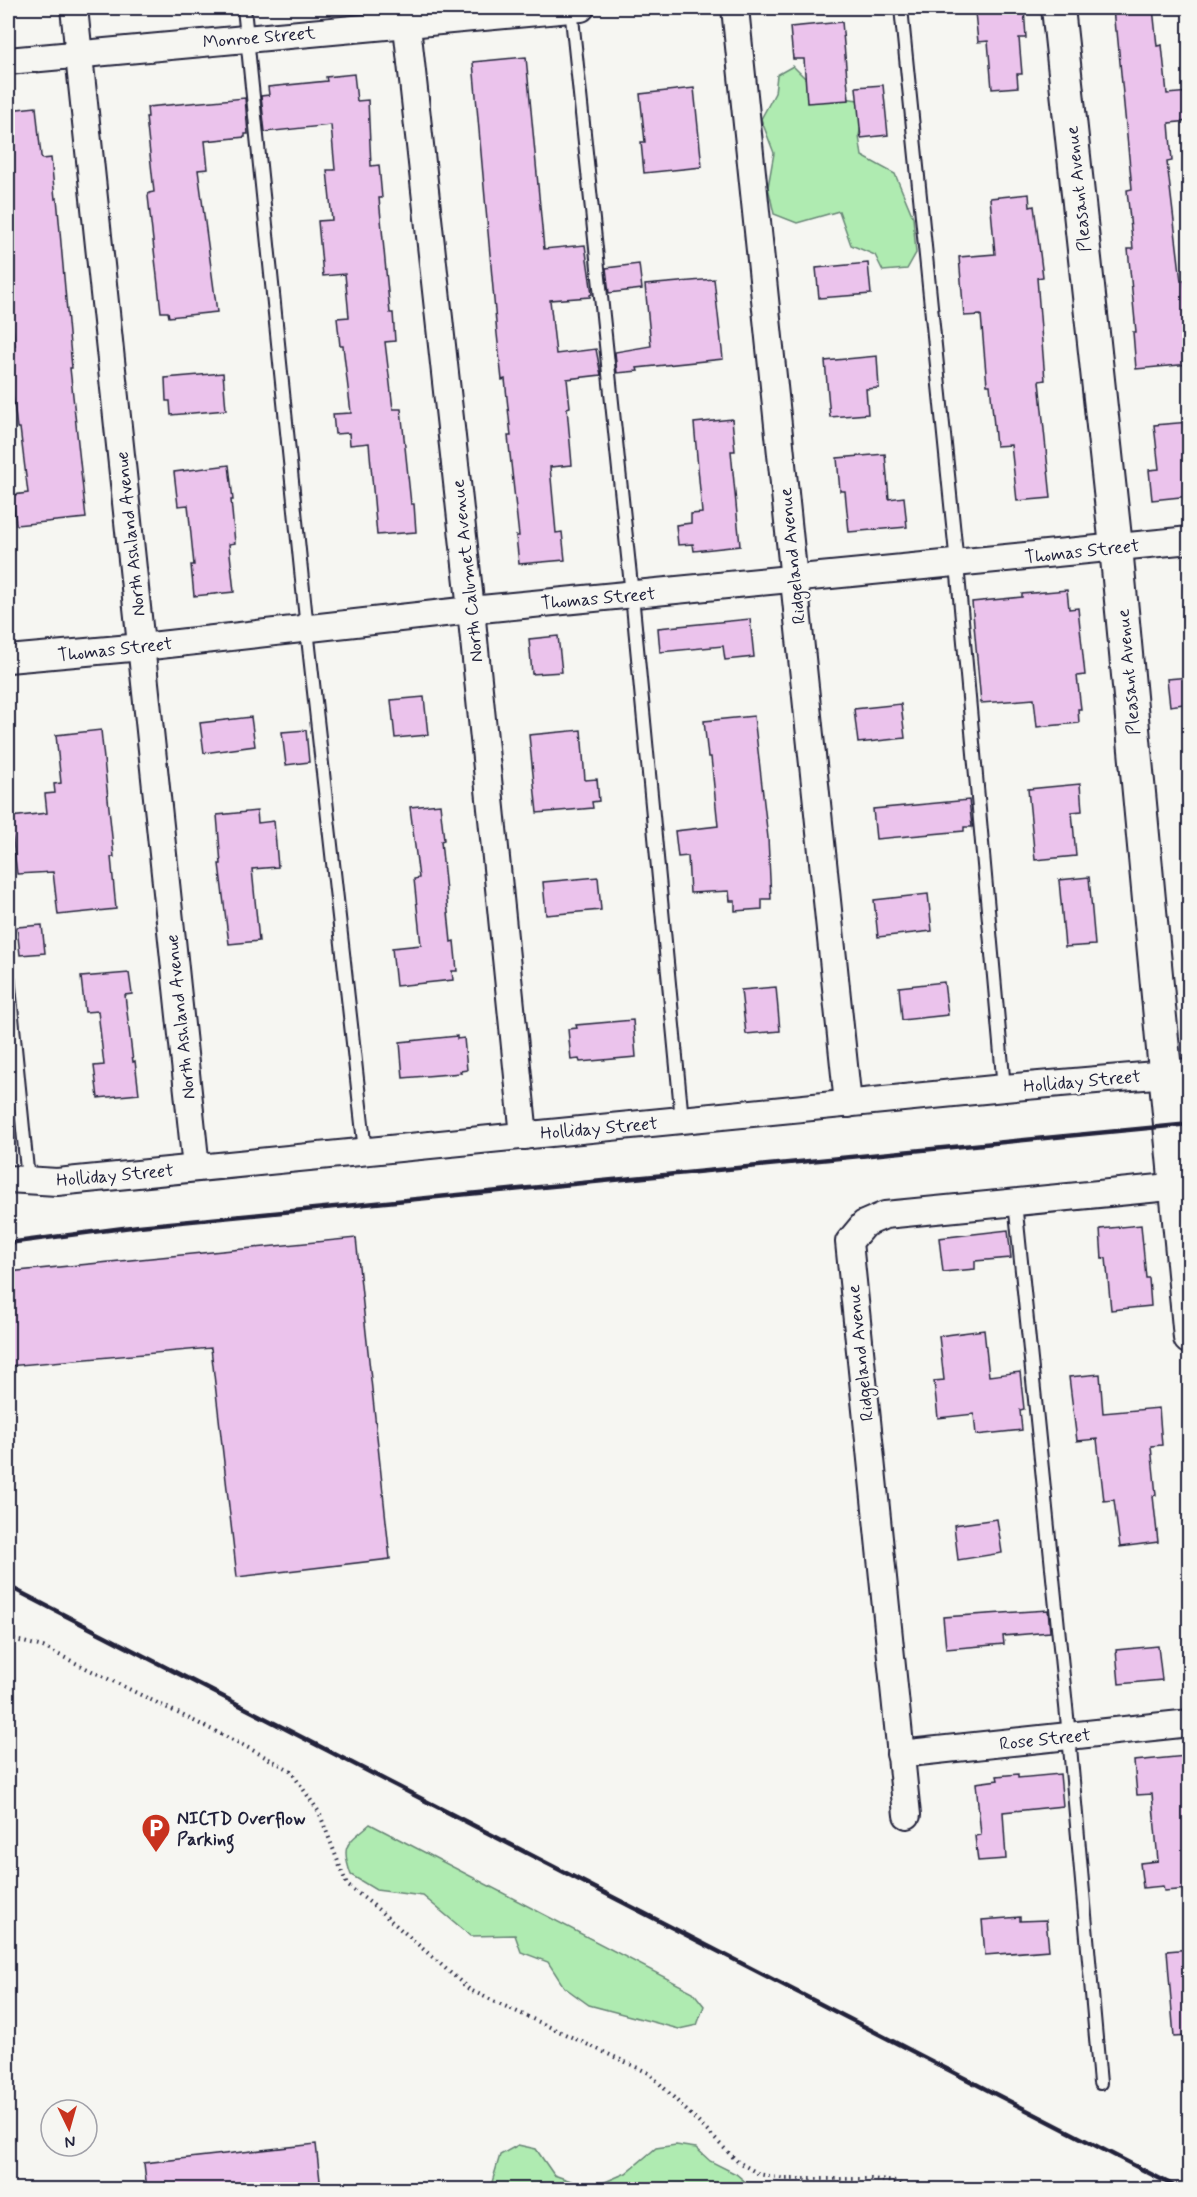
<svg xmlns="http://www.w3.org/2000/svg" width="1197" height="2197" font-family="Mynerve,sans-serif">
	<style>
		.green { fill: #afebb1; stroke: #688676; stroke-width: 1.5 }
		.building { fill: #ebc3ec; stroke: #22223b; stroke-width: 1.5 }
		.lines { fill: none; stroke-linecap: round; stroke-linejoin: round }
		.service-casing { stroke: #22223b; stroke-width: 16 }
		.minor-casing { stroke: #22223b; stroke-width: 30 }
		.tertiary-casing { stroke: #22223b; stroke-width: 36 }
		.path { stroke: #22223b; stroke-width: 4; stroke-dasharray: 1.5 4.5; stroke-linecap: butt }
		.service { stroke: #f6f6f2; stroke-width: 12 }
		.minor { stroke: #f6f6f2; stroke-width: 26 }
		.tertiary { stroke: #f6f6f2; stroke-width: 32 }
		.rail { stroke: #22223b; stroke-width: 4.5 }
		.labels { text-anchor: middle; stroke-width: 5; stroke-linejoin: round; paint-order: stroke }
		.street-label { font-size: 18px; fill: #22223b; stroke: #f6f6f2 }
		.poi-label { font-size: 18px; font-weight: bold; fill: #22223b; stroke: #f6f6f2; text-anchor: start }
	</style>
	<rect width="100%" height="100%" fill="#f6f6f2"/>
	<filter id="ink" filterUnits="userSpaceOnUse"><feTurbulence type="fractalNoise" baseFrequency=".0167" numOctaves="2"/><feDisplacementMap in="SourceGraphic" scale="12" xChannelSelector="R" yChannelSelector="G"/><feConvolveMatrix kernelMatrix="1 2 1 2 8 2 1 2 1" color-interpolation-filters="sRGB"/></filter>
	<g filter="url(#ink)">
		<!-- green -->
		<g class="green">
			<path d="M793,66L822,95L858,100L864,108L859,136L862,156L895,174L913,217L916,253L907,269L883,271L875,255L851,245L839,211L797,223L774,214L768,187L774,153L761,119L775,93L777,75Z"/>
			<path d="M370,1824L693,1992L704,2006L697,2025L679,2029L589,2005L564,1987L548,1962L521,1952L515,1935L471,1936L423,1896L376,1890L351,1875C340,1844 347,1844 370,1824Z"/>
			<path d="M518,2145L536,2149L554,2175L591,2188L626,2173L656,2148L676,2145L696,2148L710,2161L736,2174L754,2189H490L500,2155Z"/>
		</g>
		<!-- building -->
		<g class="building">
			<path d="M1024,8L1026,38H1019L1022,74H1017L1018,87L992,89L988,41L978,42L975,12Z"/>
			<path d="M1113,8H1153L1157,46L1162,45L1167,94L1190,92V121L1169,123L1172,161L1167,162L1181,281L1185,280L1190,337V364L1136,369L1133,332H1136L1128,249H1133L1127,190L1132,189L1117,31H1115Z"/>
			<path d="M842,22L849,100L807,103L804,59H793L790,27Z"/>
			<path d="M526,57L544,249L585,245L592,294L590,295V297L550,300L556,354L596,349L601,375L567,379L570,407L567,408L572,465L550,467L556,533L562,532L565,560L519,564L516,536H519L508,436H511L505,379L502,380L497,334L473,62Z"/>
			<path d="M354,74L357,101L368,100L371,166L379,165L382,198H379L390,313H393L395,341L385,342L393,409H401L411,504H414L416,532L377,535L369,443L350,445L349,433L335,434L333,414L351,413L343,346H340L337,318L349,317L345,274L323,276L318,221L332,220L327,170H335L331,125L265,132L261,96L269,95L268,87L327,81L326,77Z"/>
			<path d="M883,85L888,135L861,138L856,87Z"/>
			<path d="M694,88L702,167L644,173L641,142H645L640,94Z"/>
			<path d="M245,98L248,134H245V137L205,141L208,169L198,170L217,312L169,317L168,312H161L148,196L149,193L154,192L146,117H148L147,107Z"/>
			<path d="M36,107L41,156L42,159L51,158L55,199L57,198L72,368H70L86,518L16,525L13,495L28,493L20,428H17L10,371L8,372V347L15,346L8,278V110Z"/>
			<path d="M1029,194L1030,207L1034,206L1043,277L1037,278L1045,380L1039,381L1051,498L1017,501L1011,445L996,446L990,385H987L981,315L964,316L959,257L995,254L990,198Z"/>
			<path d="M868,263L871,294L819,298L816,268Z"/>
			<path d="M639,264L642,289L609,293L606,268Z"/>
			<path d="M714,279L723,359L637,368L638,371L617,373L615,352L651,346L645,285Z"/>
			<path d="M877,356L879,388L866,389L868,414L830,417L825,361Z"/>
			<path d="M223,373L226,410L171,415L170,401H166L165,378Z"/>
			<path d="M732,419L735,451H731L740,546L694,551L693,544L678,545L676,525L691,523V514L702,513L694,423Z"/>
			<path d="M1190,422V496L1152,500L1149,470L1159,469L1154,425Z"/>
			<path d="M885,454L889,499L904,497L907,527L849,532L845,491H840L837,458Z"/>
			<path d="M229,465L233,500H231L235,543L229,544L234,592L194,596L191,565H194L188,505L178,506L174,472Z"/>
			<path d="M1067,590L1069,609L1078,608L1085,675L1077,676L1081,709H1078L1079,723L1037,727L1034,699L981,703L972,602L1022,597V594Z"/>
			<path d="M750,619L754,657L725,660L723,646L660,652L658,628Z"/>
			<path d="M558,636L562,672L532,674L529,639Z"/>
			<path d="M1190,677V703L1170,706L1167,679Z"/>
			<path d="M424,697L428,735L395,738L391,700Z"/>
			<path d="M901,704L905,738L858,743L854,709Z"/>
			<path d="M754,716L768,838L771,899H762V909L735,911V901H730L729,891L690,893L688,856L678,857L675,831L718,826L711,757H708L704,721Z"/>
			<path d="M251,717L255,746L204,753L200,723Z"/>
			<path d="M101,730L114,857H111L116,909L58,915L53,872L17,874L10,817L47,813L45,794L55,793L54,784L61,783L56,735Z"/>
			<path d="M306,730L309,762L286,765L282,732Z"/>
			<path d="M581,730L585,780L597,779L599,801L592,802L593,808L537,813L529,735Z"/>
			<path d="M1080,784L1082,811L1072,812L1076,856L1035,860L1028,789Z"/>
			<path d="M969,800L972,827H964V831L876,839L873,809Z"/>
			<path d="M440,804L444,840L441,841L451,942L454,941L457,971H452L453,980L396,986L392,948L421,945L414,879L419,878L410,807Z"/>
			<path d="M257,811L258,823L274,821L278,867L252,869L259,941L229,944L219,864H221L217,815Z"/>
			<path d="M598,877L601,910L546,915L543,882Z"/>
			<path d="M1089,877L1095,945L1065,947L1059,880Z"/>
			<path d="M928,894L932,931L878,937L874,900Z"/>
			<path d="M42,925L45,953L20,955L17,927Z"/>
			<path d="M129,973L132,994L125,995L133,1062L135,1061L139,1094L98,1098L94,1066L104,1065L98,1011L85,1012L81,977Z"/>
			<path d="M944,982L948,1015L902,1020L899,987Z"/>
			<path d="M776,987L780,1031L746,1034L741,990Z"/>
			<path d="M633,1020L636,1057L580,1062L579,1059L571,1060L568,1029L577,1028L576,1025Z"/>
			<path d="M457,1036V1039L464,1038L467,1070L460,1071L461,1073L403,1078L400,1042Z"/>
			<path d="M1141,1225L1146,1278H1149L1151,1306L1111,1310L1106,1258L1102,1259L1100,1229Z"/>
			<path d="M1008,1230L1011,1258L975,1261V1269L943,1272L939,1238Z"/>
			<path d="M356,1238L390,1559L237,1577L211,1348L8,1366V1272Z"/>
			<path d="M984,1330L989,1376L1020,1372L1024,1409L1020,1410L1022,1430L976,1435L974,1414L938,1418L934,1381L944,1380L939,1336Z"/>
			<path d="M1100,1374L1103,1413L1159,1408L1162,1445L1151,1446L1156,1495L1153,1496L1158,1542L1120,1547L1114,1500L1104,1501L1097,1439L1077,1441L1069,1377Z"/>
			<path d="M997,1519L1002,1553L958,1560L954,1525Z"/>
			<path d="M1048,1610L1050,1632L1003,1636L1004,1644L946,1649L943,1617Z"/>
			<path d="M1158,1646L1162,1680L1119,1684L1116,1650Z"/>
			<path d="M1186,1756L1187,1765H1190V1889L1164,1891L1163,1886L1143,1888L1140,1863L1158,1861L1152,1794L1137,1795L1134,1761Z"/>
			<path d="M1018,1774V1778L1060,1774L1063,1806L1003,1812L1006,1859L978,1861L975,1836L981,1835L976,1783L998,1780L997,1776Z"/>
			<path d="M1020,1917V1921L1046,1920L1049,1950L985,1955L982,1920Z"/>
			<path d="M1190,1949V2036L1174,2037L1167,1951Z"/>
			<path d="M316,2144L321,2190H147L144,2163Z"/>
		</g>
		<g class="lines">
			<!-- service casing -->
			<g class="service-casing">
				<g id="service">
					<path d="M244,8L307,629L365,1151"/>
					<path d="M571,8L632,595L682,1120"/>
					<path d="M901,8L957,564L1004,1088"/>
					<path d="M8,976L28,1180"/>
					<path d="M1015,1202L1069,1736L1100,2083"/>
				</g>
			</g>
			<!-- minor casing -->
			<g class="minor-casing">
				<g id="minor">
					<path d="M74,8L196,1168"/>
					<path d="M405,8L471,610L524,1136"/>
					<path d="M735,8L848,1104"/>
					<path d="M8,61L581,8"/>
					<path d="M8,659L142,647L471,610L1190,540"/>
					<path d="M8,1179L57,1182L1004,1088L1190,1072"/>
					<path d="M900,1754L1190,1723"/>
					<path d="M907,1815L849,1242L864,1224L885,1215L1190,1185"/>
				</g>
			</g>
			<!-- tertiary casing -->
			<g class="tertiary-casing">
				<path id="tertiary" d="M1058,8L1116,547L1190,1338"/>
			</g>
			<!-- path -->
			<path class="path" d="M8,1638L43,1647L239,1743L290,1770L319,1812L347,1885L373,1905L470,1990L649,2073L738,2162L759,2174L785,2179H871L897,2182L911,2190"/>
			<!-- service -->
			<use href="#service" class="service"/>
			<!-- minor -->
			<use href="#minor" class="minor"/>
			<!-- tertiary -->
			<use href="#tertiary" class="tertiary"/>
			<!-- rail -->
			<g class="rail">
				<path d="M8,1243L139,1226L1190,1124"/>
				<path d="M8,1586L1182,2190"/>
			</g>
		</g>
	</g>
	<!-- icons -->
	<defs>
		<g id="parking-pin" transform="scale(1.5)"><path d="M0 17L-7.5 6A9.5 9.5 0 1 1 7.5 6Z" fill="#c8321e" stroke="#f6f6f2"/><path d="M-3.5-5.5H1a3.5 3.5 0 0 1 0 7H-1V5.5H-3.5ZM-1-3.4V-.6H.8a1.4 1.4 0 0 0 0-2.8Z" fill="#fff"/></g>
	</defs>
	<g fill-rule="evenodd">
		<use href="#parking-pin" x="156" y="1828"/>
	</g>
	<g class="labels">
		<!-- street labels -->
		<g class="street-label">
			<text transform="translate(259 37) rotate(-5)" y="6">Monroe Street</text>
			<text transform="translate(1078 189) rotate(-96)" y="6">Pleasant Avenue</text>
			<text transform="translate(130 534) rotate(-96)" y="6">North Ashland Avenue</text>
			<text transform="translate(1082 551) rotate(-6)" y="6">Thomas Street</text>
			<text transform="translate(792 556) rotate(-96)" y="6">Ridgeland Avenue</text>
			<text transform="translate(467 571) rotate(-96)" y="6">North Calumet Avenue</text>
			<text transform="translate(598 598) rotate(-5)" y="6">Thomas Street</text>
			<text transform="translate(115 649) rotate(-6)" y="6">Thomas Street</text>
			<text transform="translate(1128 672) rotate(-95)" y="6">Pleasant Avenue</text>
			<text transform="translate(180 1017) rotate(-96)" y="6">North Ashland Avenue</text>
			<text transform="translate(1082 1081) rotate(-5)" y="6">Holliday Street</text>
			<text transform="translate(599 1128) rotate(-5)" y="6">Holliday Street</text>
			<text transform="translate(115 1175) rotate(-5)" y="6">Holliday Street</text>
			<text transform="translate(860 1353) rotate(-96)" y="6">Ridgeland Avenue</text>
			<text transform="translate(1045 1739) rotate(-6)" y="6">Rose Street</text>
		</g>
		<!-- poi labels -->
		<g class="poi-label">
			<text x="177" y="1824">NICTD Overflow<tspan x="177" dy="21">Parking</tspan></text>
		</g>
	</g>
	<!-- margin -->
	<rect width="1197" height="2197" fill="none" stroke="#f6f6f2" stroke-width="30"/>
	<rect x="15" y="15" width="1167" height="2167" fill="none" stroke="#22223b" stroke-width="2" filter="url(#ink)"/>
	<!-- north arrow -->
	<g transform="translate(69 2128) rotate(175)"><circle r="28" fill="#f6f6f2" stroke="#a1a1a9" stroke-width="1.5"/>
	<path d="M0-4.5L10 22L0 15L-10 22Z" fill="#c8321e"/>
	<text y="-9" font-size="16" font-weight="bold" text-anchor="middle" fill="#22223b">N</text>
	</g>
</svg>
